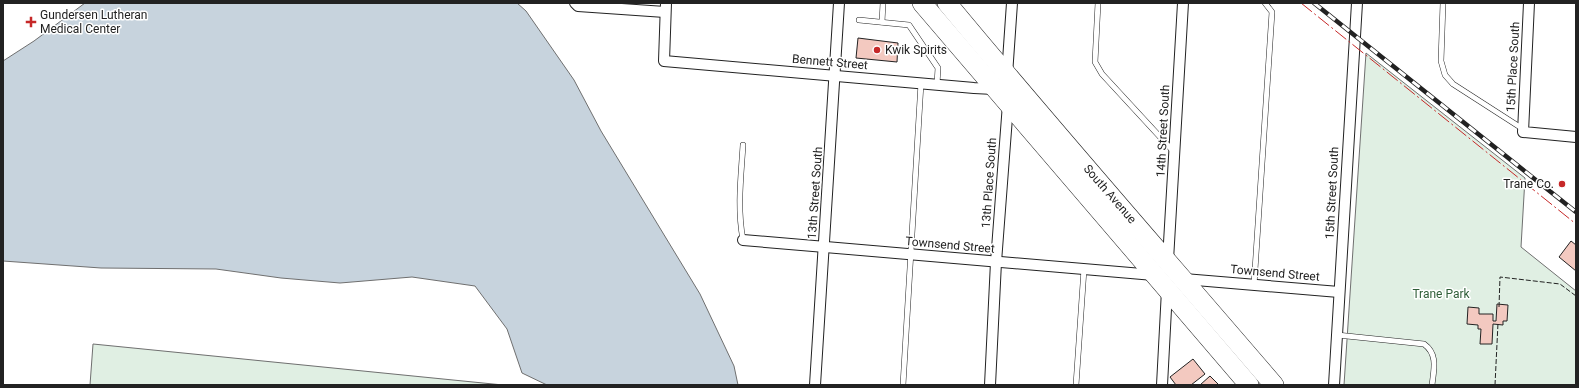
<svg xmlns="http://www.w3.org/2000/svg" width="1579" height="388" font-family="Roboto,sans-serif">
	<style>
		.green { fill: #e0efe3; stroke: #6f6f6f }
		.water { fill: #c7d3dd; stroke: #6f6f6f }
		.building { fill: #f3c9c0; stroke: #222 }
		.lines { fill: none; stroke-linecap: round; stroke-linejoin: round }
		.lane-casing { stroke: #222; stroke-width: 6 }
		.street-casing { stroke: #222; stroke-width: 12 }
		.highway-casing { stroke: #222; stroke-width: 20 }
		.lane { stroke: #fff; stroke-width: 5 }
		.street { stroke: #fff; stroke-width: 10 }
		.highway { stroke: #fff; stroke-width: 19 }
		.rail-casing { stroke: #222; stroke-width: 4.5 }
		.rail { stroke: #fff; stroke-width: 3; stroke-dasharray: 9; stroke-linecap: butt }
		.fence { stroke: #222; stroke-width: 1; stroke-dasharray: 5 2; stroke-linecap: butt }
		.power { stroke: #c62828; stroke-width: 1; stroke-dasharray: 14 3 2 3; stroke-linecap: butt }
		.poi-dot { fill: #c62828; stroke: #fff; stroke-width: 1.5 }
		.labels { text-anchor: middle; stroke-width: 3; stroke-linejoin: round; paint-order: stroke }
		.poi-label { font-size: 12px; fill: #222; stroke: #fff; text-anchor: start }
		.street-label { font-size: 12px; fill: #222; stroke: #fff }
		.park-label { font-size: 12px; fill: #2f5e38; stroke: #fff }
	</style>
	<rect width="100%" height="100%" fill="#fff"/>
	<!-- green -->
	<g class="green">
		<path d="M1366,53L1525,178L1521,247L1576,291V385H1344Z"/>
		<path d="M93,344L503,385H90Z"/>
	</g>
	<!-- water -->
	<path class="water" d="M85,3H517L526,11L574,80L601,131L700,294L734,366L738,385H547L522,373L507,329L475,286L412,277L340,283L281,278L216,269L101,268L3,261V61L34,41Z"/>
	<!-- building -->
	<g class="building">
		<path d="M858,38L898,43L897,62L856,58Z"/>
		<path d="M1571,241L1576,245V271L1559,257Z"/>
		<path d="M1497,304L1508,305L1507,321H1503V325L1493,324L1492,344H1480L1481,329H1478V325L1467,324L1468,307L1479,308V314H1493V321H1496Z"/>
		<path d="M1193,359L1205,374L1191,385H1176L1170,377Z"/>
		<path d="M1210,376L1219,385H1200Z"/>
	</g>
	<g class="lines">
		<!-- lane casing -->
		<g class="lane-casing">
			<g id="lane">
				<path d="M1098,3L1095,62L1102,74L1174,152"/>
				<path d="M1443,3L1441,61L1445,75L1453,84L1523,129"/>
				<path d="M859,20L909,25L938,68L937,84"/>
				<path d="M882,22L883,3"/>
				<path d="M743,145C741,177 737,208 743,240"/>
				<path d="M1254,285L1272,12L1265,3"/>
				<path d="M1337,335L1424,344C1438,354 1434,369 1432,385"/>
				<path d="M903,385L921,83"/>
				<path d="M1076,385L1084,269"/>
			</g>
		</g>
		<!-- street casing -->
		<g class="street-casing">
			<g id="street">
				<path d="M575,3L578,6L665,12"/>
				<path d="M666,3L664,61L974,88L994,89"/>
				<path d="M1529,3L1523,132L1576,137"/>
				<path d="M1007,75L1012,3"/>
				<path d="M743,240L1154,275"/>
				<path d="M1168,260L1183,3"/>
				<path d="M1184,279L1339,292"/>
				<path d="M815,385L839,3"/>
				<path d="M990,385L996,262L1008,104"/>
				<path d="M1162,385L1167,290"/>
				<path d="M1334,385L1357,3"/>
			</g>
		</g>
		<!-- highway casing -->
		<g class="highway-casing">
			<g id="highway">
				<path d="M922,3L1249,385"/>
				<path d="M947,3C1054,132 1165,258 1274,385"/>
			</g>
		</g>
		<!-- lane -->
		<use href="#lane" class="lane"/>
		<!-- street -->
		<use href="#street" class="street"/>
		<!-- highway -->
		<use href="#highway" class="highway"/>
		<!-- rail casing -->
		<g class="rail-casing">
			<path id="rail" d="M1314,3L1576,212"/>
		</g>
		<!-- rail -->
		<use href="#rail" class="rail"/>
		<!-- fence -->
		<g class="fence">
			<path d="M1499,307L1500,277L1560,284L1576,296"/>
			<path d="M1495,385L1498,323"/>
		</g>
		<!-- power -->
		<path class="power" d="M1301,3L1576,224"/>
	</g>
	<!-- markers -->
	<g class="poi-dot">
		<path d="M29 16h4v4h4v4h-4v4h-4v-4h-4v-4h4z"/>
		<circle cx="877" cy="50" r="4"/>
		<circle cx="1562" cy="184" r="4"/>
	</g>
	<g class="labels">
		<!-- poi labels -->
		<g class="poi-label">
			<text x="40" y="19">Gundersen Lutheran<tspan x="40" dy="14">Medical Center</tspan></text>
			<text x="885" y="54">Kwik Spirits</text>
			<text x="1554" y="188" text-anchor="end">Trane Co.</text>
		</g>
		<!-- street labels -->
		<g class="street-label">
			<text transform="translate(830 62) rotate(5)" y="4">Bennett Street</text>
			<text transform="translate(1513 67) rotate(-87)" y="4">15th Place South</text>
			<text transform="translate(1163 131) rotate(-87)" y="4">14th Street South</text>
			<text transform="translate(989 183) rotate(-86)" y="4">13th Place South</text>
			<text transform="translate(815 193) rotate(-86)" y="4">13th Street South</text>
			<text transform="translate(1332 193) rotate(-87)" y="4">15th Street South</text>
			<text transform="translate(1110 194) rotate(49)" y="4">South Avenue</text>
			<text transform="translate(950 245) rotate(5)" y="4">Townsend Street</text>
			<text transform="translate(1275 273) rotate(5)" y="4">Townsend Street</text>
		</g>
		<!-- park labels -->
		<g class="park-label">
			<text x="1441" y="298">Trane Park</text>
		</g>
	</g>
	<!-- border -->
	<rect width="1579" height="388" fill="none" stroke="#222222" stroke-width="8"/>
</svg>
